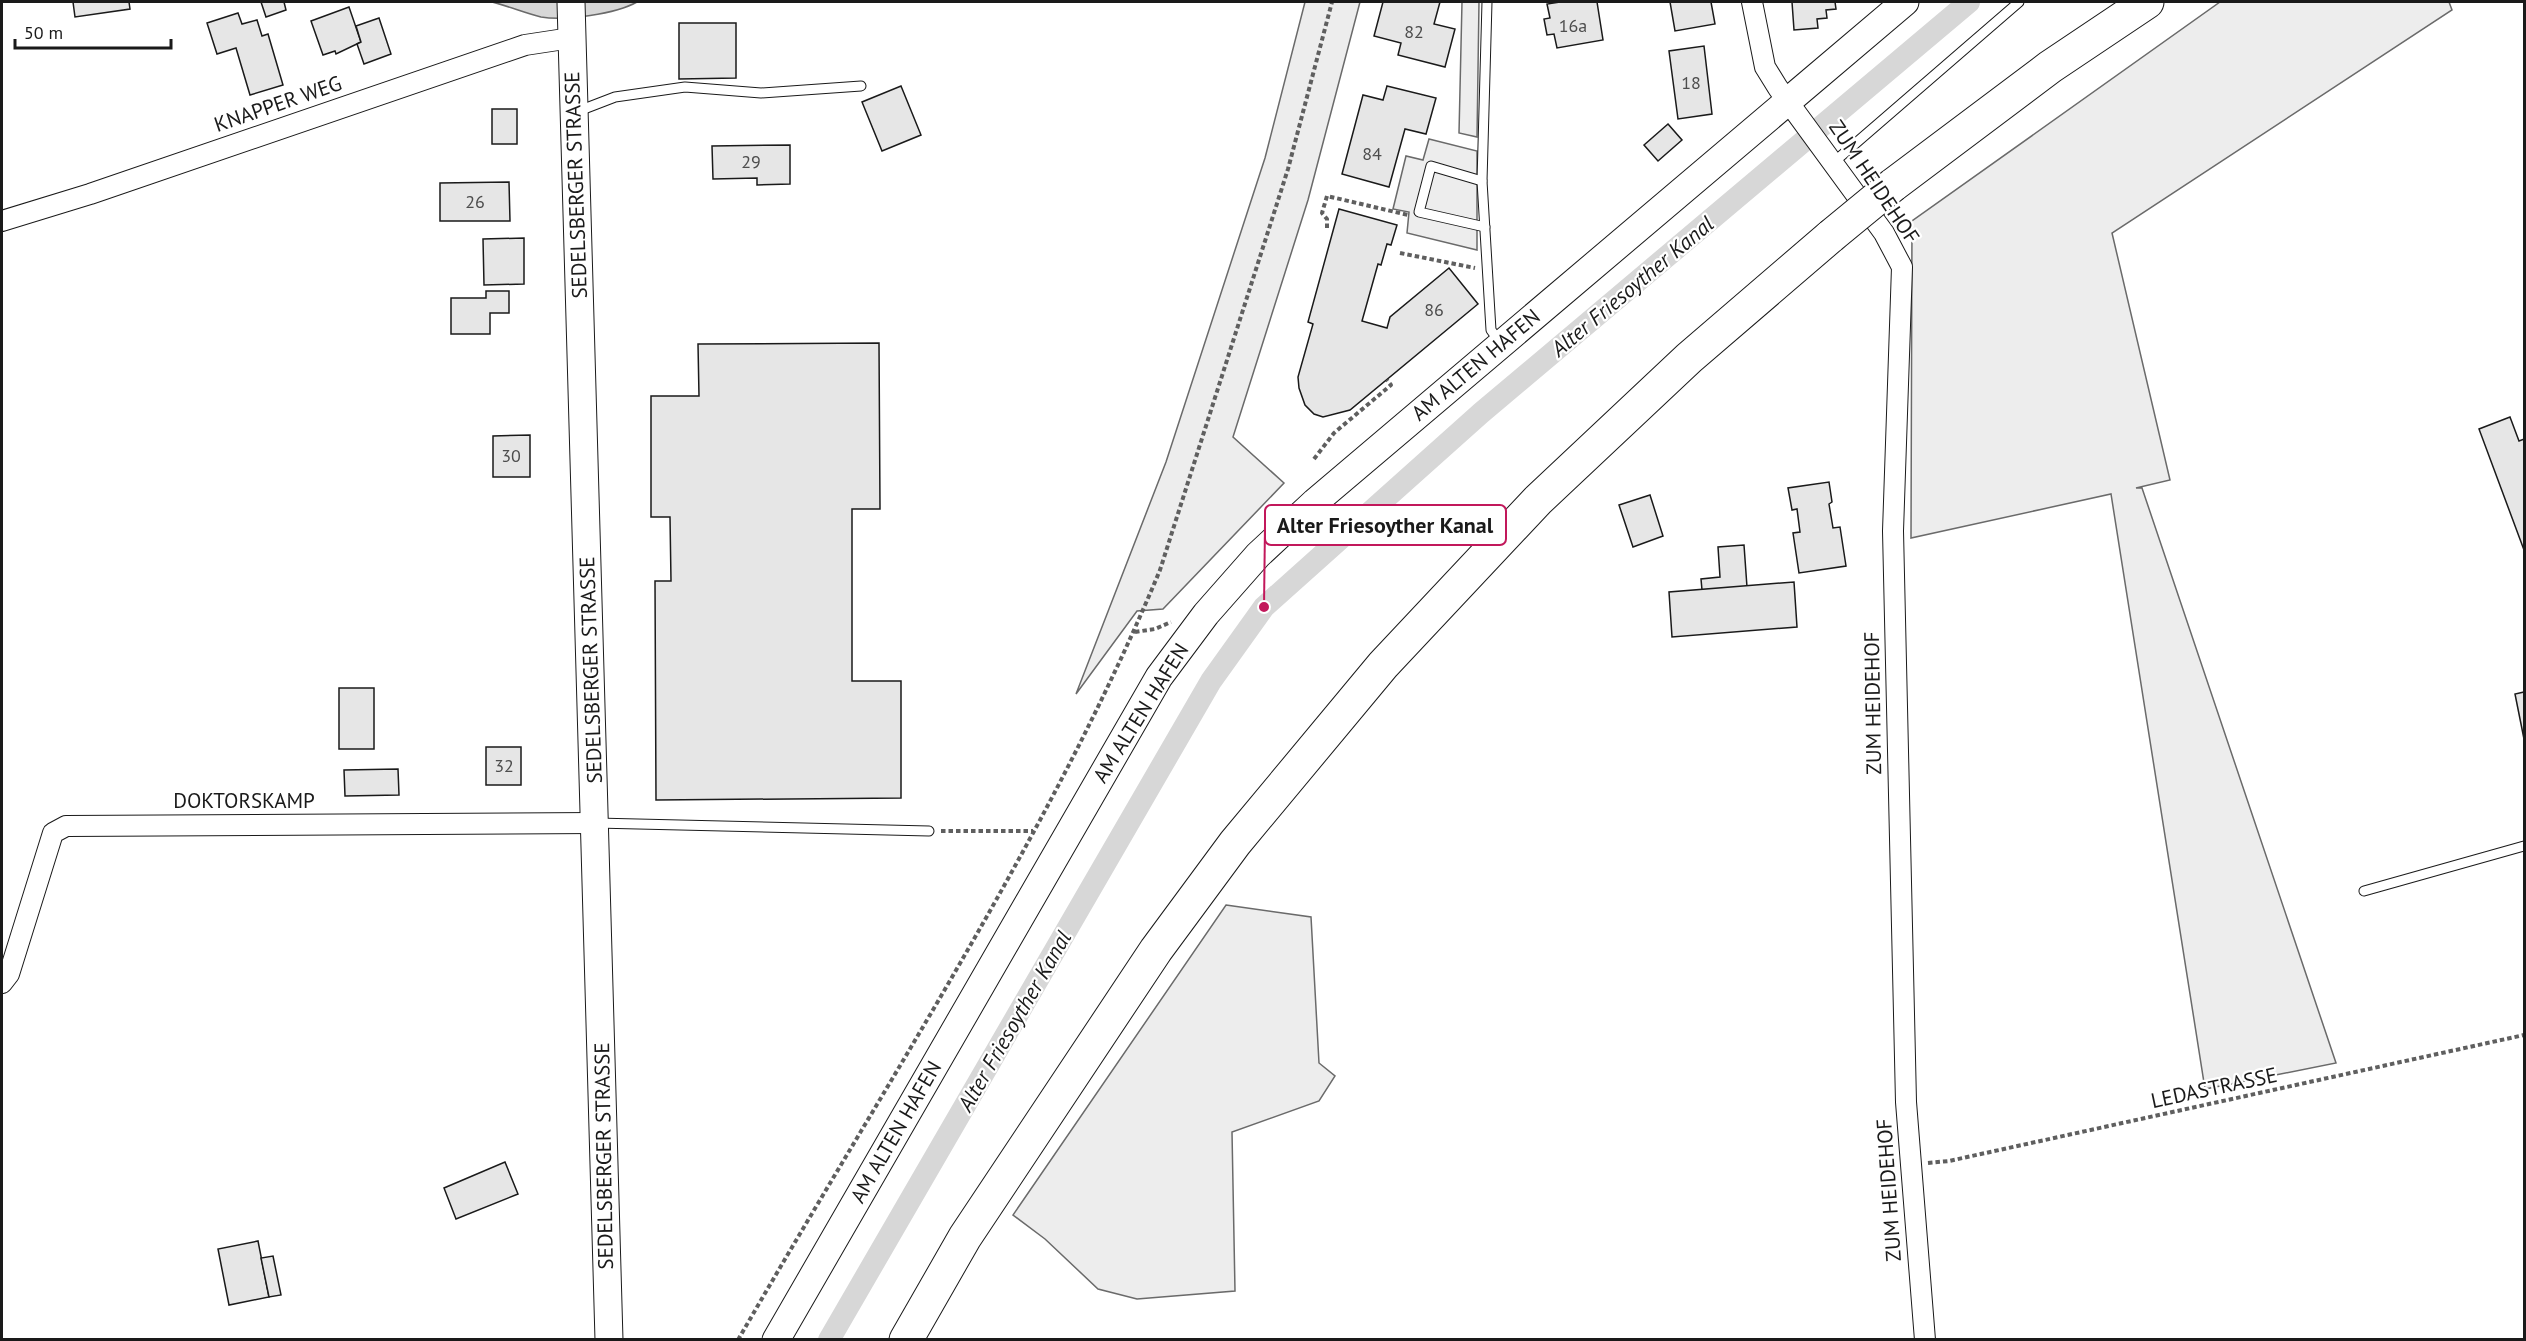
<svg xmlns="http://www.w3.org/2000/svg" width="2526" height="1341" font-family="'PT Sans',sans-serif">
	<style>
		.built { fill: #ededed; stroke: #6a6a6a; stroke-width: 1.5 }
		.water { fill: #d7d7d7; stroke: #6a6a6a; stroke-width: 1.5 }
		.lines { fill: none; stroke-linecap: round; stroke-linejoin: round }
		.canal { stroke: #d7d7d7; stroke-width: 22 }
		.building { fill: #e6e6e6; stroke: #1a1a1a; stroke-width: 1.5 }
		.lane-casing { stroke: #1a1a1a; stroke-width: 11 }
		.street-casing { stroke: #1a1a1a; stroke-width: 22 }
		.secondary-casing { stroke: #1a1a1a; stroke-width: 29 }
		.highway-casing { stroke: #1a1a1a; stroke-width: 35 }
		.path { stroke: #5f5f5f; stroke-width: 4; stroke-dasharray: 4.5 3; stroke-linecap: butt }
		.lane { stroke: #fff; stroke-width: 9 }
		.street { stroke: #fff; stroke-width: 20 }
		.secondary { stroke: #fff; stroke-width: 27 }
		.highway { stroke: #fff; stroke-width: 33 }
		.highway-bridge-casing { stroke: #1a1a1a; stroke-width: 35; stroke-linecap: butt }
		.highway-bridge { stroke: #fff; stroke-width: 33 }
		.labels { text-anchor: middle; stroke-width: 4.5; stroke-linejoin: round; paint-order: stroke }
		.number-label { font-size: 18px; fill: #4d4d4d }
		.street-label { font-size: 21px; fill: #1a1a1a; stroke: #fff }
		.water-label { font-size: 22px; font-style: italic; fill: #1a1a1a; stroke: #fff }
		.leader { fill: none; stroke: #c2185b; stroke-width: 2 }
		.callout-dot { fill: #c2185b; stroke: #fff; stroke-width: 2 }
		.callout { fill: #fff; stroke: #c2185b; stroke-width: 2 }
		.callout-label { font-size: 22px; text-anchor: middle; font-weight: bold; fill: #1a1a1a }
	</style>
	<rect width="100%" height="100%" fill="#fff"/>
	<!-- built -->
	<g class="built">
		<path d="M1305,2H1360L1308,200L1233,437L1284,483L1163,609L1137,611L1076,694L1166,462L1265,158Z"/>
		<path d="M1462,2H1479L1477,137L1459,133Z"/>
		<path d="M2220,2H2449L2452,10L2112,233L2170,480L2136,488H2142L2336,1063L2205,1089L2111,494L1911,538L1912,221Z"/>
		<path d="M1429,139L1477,151V250L1407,233L1409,212L1393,209L1406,156L1423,160Z"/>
		<path d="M1226,905L1311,917L1319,1063L1335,1076L1319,1101L1232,1132L1235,1291L1137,1299L1098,1289L1045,1239L1013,1215Z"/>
	</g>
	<!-- water -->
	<path class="water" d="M492,2H637C616,14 565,21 541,17C525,13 508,6 492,2Z"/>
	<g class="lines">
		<!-- canal -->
		<path class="canal" d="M829,1340L1211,681L1264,607L1481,413L1969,2"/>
	</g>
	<!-- building -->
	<g class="building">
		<path d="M73,2H129L130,9L75,17Z"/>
		<path d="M261,2H284L286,10L266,17Z"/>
		<path d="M1383,2H1440L1434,24L1455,29L1445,67L1398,55L1401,43L1374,36Z"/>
		<path d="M1560,2H1597L1603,40L1557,48L1554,34L1547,35L1544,19L1550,18L1547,4Z"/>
		<path d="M1670,2H1711L1715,24L1675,31Z"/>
		<path d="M1792,2H1835L1836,9L1826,10L1827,18L1817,19L1818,28L1794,30Z"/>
		<path d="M349,7L361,42L336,54L335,51L323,55L311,21Z"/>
		<path d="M238,13L242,24L257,20L262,36L268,34L283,85L250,95L236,48L217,54L207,23Z"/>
		<path d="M379,18L391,54L364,64L357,44L361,42L356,26Z"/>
		<path d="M679,23H736V78L679,79Z"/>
		<path d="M1704,46L1712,114L1678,119L1669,51Z"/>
		<path d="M901,86L921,135L882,151L862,102Z"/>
		<path d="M1387,86L1436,98L1426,134L1405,129L1389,187L1342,174L1363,95L1383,100Z"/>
		<rect x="492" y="109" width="25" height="35"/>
		<path d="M1668,124L1682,140L1658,161L1644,145Z"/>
		<path d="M790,145V184L757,185V178L713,179L712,146Z"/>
		<path d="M509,182L510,221H440V183Z"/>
		<path d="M1339,209L1397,225L1391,245L1387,244L1381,265L1378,264L1362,321L1387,328L1390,317L1449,268L1478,304L1350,410L1323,417L1314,414L1305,405L1299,388L1298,377L1313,324L1308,322Z"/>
		<path d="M524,238V284L484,285L483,239Z"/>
		<path d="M486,291H509V313H490V334H451V298H486Z"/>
		<path d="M879,343L880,509H852V681H901V798L656,800L655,581H671L670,517H651V396H699L698,344Z"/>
		<path d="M2510,417L2519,441L2524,439V550L2479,429Z"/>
		<path d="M530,435V477H493V436Z"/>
		<path d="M1829,482L1832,502L1829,504L1833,528L1840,527L1846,566L1799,573L1793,533L1800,532L1797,509L1792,510L1788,488Z"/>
		<path d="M1650,495L1663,536L1633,547L1619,505Z"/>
		<path d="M1744,545L1747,587L1702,590L1701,579L1720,577L1718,547Z"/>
		<path d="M1794,582L1797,627L1672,637L1669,592Z"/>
		<rect x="339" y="688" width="35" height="61"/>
		<path d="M2524,692V739L2515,694Z"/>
		<rect x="486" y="747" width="35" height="38"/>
		<path d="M398,769L399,795L345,796L344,770Z"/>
		<path d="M505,1162L518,1194L456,1219L444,1188Z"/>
		<path d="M258,1241L269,1297L229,1305L218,1249Z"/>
		<path d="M273,1256L281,1295L269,1297L261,1258Z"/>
	</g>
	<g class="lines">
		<!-- lane casing -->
		<g class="lane-casing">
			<g id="lane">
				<path d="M1487,2L1482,181L1491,330L1499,341"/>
				<path d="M576,112L615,97L685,87L761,93L861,86"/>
				<path d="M1834,162L2019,2"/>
				<path d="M1482,181L1431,166L1419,212L1485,227"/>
				<path d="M596,823L929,831"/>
				<path d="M2364,891L2524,846"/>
			</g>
		</g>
		<!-- street casing -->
		<g class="street-casing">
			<g id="street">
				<path d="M1752,2L1765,67L1778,88L1884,233L1902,267L1893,531L1906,1102L1925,1340"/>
				<path d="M2,221L90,194L525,45L571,38"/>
				<path d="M2,983L9,974L53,833L66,826L596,823"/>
			</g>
		</g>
		<!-- secondary casing -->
		<g class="secondary-casing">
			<g id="secondary">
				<path d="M571,2L609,1340"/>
				<path d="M776,1340L1159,677L1206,614L1258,555L1315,502L1905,2"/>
			</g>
		</g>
		<!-- highway casing -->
		<g class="highway-casing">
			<g id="highway">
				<path d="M1893,185L2050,67L2147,2"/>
				<path d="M906,1340L965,1237L1156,950L1235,843L1383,665L1538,500L1689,358L1831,236"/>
			</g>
		</g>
		<!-- path -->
		<g class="path">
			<path d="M1327,228V219L1322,213L1327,196L1408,215"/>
			<path d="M1400,253L1475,268"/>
			<path d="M1314,459L1334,433L1391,385L1387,380"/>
			<path d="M1135,632L1155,629L1171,622"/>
			<path d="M941,831H1033"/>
			<path d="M1928,1163L1949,1161L2524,1035"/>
			<path d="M738,1340C883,1087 1048,839 1160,570L1288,169L1332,2"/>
		</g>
		<!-- lane -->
		<use href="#lane" class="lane"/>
		<!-- street -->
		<use href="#street" class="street"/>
		<!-- secondary -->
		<use href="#secondary" class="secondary"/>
		<!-- highway -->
		<use href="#highway" class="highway"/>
		<!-- highway-bridge casing -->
		<g class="highway-bridge-casing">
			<path id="highway-bridge" d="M1831,236L1893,185"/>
		</g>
		<!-- highway-bridge -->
		<use href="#highway-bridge" class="highway-bridge"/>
	</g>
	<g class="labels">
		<!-- number labels -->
		<g class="number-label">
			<text x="1573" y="32">16a</text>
			<text x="1414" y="38">82</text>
			<text x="1691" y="89">18</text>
			<text x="1372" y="160">84</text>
			<text x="751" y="168">29</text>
			<text x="475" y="208">26</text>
			<text x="1434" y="316">86</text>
			<text x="511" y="462">30</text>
			<text x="504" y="772">32</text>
		</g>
		<!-- street labels -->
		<g class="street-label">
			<text transform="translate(278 104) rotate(-19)" y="7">KNAPPER WEG</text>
			<text transform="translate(1874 182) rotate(56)" y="7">ZUM HEIDEHOF</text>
			<text transform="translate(576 185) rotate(-92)" y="7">SEDELSBERGER STRASSE</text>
			<text transform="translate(1476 365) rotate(-40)" y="7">AM ALTEN HAFEN</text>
			<text transform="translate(591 670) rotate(-92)" y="7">SEDELSBERGER STRASSE</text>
			<text transform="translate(1873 703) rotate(-91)" y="7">ZUM HEIDEHOF</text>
			<text transform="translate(1141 713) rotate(-58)" y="7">AM ALTEN HAFEN</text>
			<text x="244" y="808">DOKTORSKAMP</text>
			<text transform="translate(2214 1088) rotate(-12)" y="7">LEDASTRASSE</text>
			<text transform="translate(896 1132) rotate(-60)" y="7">AM ALTEN HAFEN</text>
			<text transform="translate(604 1156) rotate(-91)" y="7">SEDELSBERGER STRASSE</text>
			<text transform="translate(1889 1190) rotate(-94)" y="7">ZUM HEIDEHOF</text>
		</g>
		<!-- water labels -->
		<g class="water-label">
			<text transform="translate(1632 286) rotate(-40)" y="8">Alter Friesoyther Kanal</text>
			<text transform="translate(1014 1021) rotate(-60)" y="8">Alter Friesoyther Kanal</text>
		</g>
	</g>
	<!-- callouts -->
	<path class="leader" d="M1264 607L1265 525"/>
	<circle class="callout-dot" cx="1264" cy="607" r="6"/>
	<rect class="callout" x="1265" y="505" width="241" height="40" rx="6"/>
	<g class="callout-label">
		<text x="1385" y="533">Alter Friesoyther Kanal</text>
	</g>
	<!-- border -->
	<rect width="2526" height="1341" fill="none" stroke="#1a1a1a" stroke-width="6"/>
	<!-- scale -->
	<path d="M15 39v9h156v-9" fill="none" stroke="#1a1a1a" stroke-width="3"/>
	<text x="24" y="39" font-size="18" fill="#1a1a1a" stroke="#ffffff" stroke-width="4.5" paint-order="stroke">50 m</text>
</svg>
